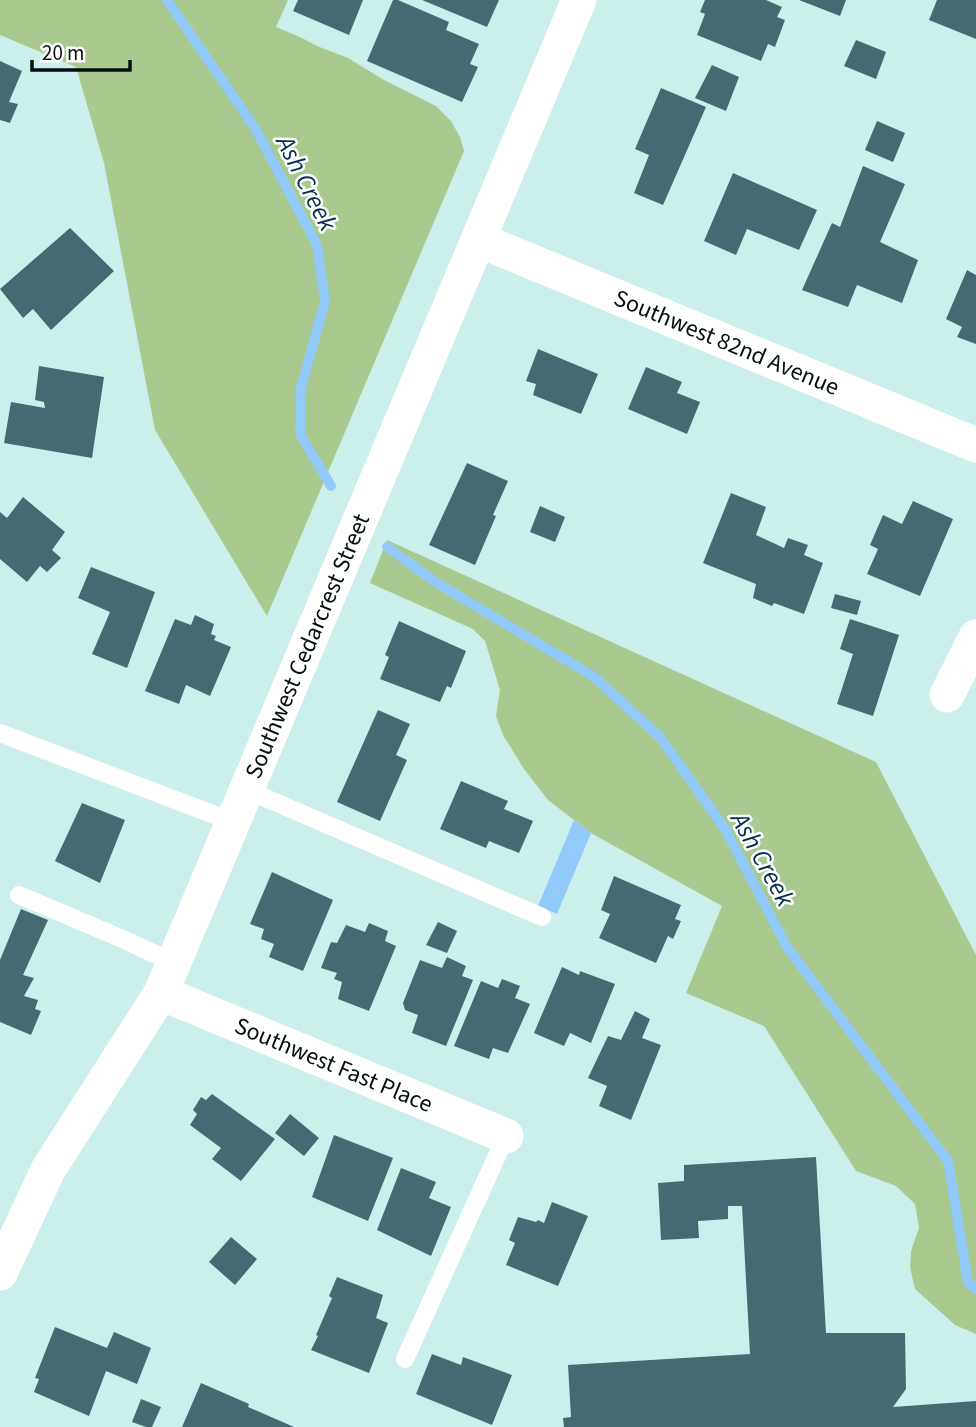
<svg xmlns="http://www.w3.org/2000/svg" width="976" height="1427" font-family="'Source Sans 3',sans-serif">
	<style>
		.green { fill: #a9c98e }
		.water { fill: #92cafb }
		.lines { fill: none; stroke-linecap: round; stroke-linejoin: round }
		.stream { stroke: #92cafb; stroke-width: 10 }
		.building { fill: #496972 }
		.service { stroke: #fff; stroke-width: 18 }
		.minor { stroke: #fff; stroke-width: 35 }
		.labels { text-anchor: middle; stroke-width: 5; stroke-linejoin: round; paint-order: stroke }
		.street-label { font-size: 24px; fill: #030f0e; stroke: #fff }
		.water-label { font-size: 26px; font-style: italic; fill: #022d4d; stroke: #fff }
	</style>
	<rect width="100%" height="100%" fill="#cbf0ec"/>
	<!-- green -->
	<g class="green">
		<path d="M0,0H288L276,27L302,38L317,46L348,58L384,80L436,106L451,121L460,137L464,151L267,616L155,430L104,163L76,67L0,35Z"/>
		<path d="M387,540L876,762L976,955V1334L955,1325L915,1289L910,1267L911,1251L919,1228L915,1204L896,1186L856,1171L764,1026L686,993L722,906L591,833L548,800L524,769L503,735L496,716L500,690L485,641L473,629L370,583Z"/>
	</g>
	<!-- water -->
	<path class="water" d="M574,820L591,833L557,914L538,906Z"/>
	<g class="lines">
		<!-- stream -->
		<g class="stream">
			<path d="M167,0L255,128L317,245L325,301L301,388L300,434L331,486"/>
			<path d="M387,547L437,583L593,676L660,737L725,829L787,947L948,1161L968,1282L976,1289"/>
		</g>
	</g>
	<!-- building -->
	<g class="building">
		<path d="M298,0H363L349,35L293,11Z"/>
		<path d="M393,0H398L449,22L446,30L479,44L470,64L478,67L462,102L367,61Z"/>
		<path d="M422,0H499L487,27Z"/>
		<path d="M705,0H766L782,7L777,17L785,20L775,47L768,44L761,61L697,35L705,14L700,12Z"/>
		<path d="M799,0H846L840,16Z"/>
		<path d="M937,0H976V39L929,20Z"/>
		<path d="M856,40L886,52L876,79L844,66Z"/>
		<path d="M0,61L22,71L9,102L18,104L10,123L0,120Z"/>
		<path d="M712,65L739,77L726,111L695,98Z"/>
		<path d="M661,88L706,107L663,205L634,193L649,155L635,149Z"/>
		<path d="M877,121L905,133L893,162L865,150Z"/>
		<path d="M863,166L905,184L880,242L918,260L902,303L857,285L848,307L802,290L832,223L840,227Z"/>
		<path d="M733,173L817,210L799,250L747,229L736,255L704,241Z"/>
		<path d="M70,228L114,271L51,330L33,309L23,318L0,289Z"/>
		<path d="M967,270L976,275V344L957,337L962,327L946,319Z"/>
		<path d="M538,349L598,374L581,414L533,395L536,384L526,381Z"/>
		<path d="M39,366L104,377L92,458L4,443L11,402L45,408L44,402L35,400Z"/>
		<path d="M646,367L682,382L677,393L700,402L687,434L628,409Z"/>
		<path d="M467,463L508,481L493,515L496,516L475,565L429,545Z"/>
		<path d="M731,493L766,507L756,535L784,548L788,538L808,545L804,555L823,563L804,614L774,603L772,606L753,598L756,584L703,563Z"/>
		<path d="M23,497L65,532L52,550L61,558L47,572L40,566L27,582L0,559V512L7,518Z"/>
		<path d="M913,501L953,519L920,596L867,574L878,549L870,545L883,515L902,524Z"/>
		<path d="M540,506L565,517L555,542L530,532Z"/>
		<path d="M91,567L155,592L127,668L92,654L110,612L78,598Z"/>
		<path d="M835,594L861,601L857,615L831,608Z"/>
		<path d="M195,615L214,624L211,634L216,636L214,640L231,647L210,696L186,685L179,704L145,691L175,619L191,625Z"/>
		<path d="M850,619L899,635L873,716L837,704L853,654L840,649Z"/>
		<path d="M399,621L466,651L451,688L447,686L440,702L380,679L389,657L385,655Z"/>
		<path d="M378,710L410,724L396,755L407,760L380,821L337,802Z"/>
		<path d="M461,781L508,801L504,809L533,821L519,853L489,841L486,848L440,829Z"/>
		<path d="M82,803L125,820L100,883L55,861Z"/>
		<path d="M272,872L333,900L303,971L269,957L274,944L261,939L264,929L250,924Z"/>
		<path d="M614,876L681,905L675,919L681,921L673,939L668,936L656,963L599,938L610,914L601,910Z"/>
		<path d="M21,909L48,920L23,975L34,978L24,996L38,1000L35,1009L41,1011L31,1035L0,1022V960Z"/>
		<path d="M438,922L457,931L447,953L426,945Z"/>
		<path d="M369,923L388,931L385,941L396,946L369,1011L338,999L342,982L334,979L337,973L321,968L331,942L337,943L346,925L365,932Z"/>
		<path d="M447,957L466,966L462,976L473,980L446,1046L412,1033L418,1015L405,1010L403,1003L420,960L442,968Z"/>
		<path d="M562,967L579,975L580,971L615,984L591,1043L570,1033L564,1046L534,1033Z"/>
		<path d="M502,979L520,986L515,998L530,1004L508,1053L493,1048L489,1059L454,1046L481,981L498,988Z"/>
		<path d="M635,1011L650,1019L642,1038L661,1045L631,1120L599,1106L607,1086L588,1078L608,1036L621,1040Z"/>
		<path d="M212,1094L275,1139L241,1181L212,1159L221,1148L190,1125L197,1114L193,1110L201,1097L206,1100Z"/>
		<path d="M290,1114L319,1138L304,1156L275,1133Z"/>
		<path d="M334,1135L393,1158L368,1221L312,1197Z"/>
		<path d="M816,1157L826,1333H905L906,1389L893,1407L976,1401V1427H564L563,1418L571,1417L568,1365L750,1354L742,1206H728V1219L698,1221L699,1238L661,1240L658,1183L684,1181V1165Z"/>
		<path d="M401,1168L436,1182L429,1198L451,1207L431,1256L377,1230Z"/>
		<path d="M552,1202L588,1216L558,1286L506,1265L515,1243L509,1240L518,1217L536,1222L538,1220L544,1223Z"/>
		<path d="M231,1237L257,1259L235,1285L209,1262Z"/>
		<path d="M337,1277L383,1295L376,1318L388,1323L369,1373L311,1350L318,1336L316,1335L332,1298L329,1296Z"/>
		<path d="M55,1327L107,1348L114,1332L151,1348L137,1384L106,1371L89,1416L34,1392L39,1379L35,1378Z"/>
		<path d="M432,1354L461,1365L463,1357L512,1375L492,1425L416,1394Z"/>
		<path d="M201,1383L249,1404L248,1407L294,1427H182Z"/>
		<path d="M141,1399L161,1407L152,1427H146L132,1422Z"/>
	</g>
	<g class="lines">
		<!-- service -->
		<g class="service">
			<path d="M0,733L233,822"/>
			<path d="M247,790L542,917"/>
			<path d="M19,895L125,940L174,963"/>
			<path d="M405,1359L506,1136"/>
		</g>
		<!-- minor -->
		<g class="minor">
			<path id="s1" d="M479,240L976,445"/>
			<path d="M947,695L976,637"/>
			<path id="s2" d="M161,993L506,1136"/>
			<path id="s3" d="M0,1273L48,1170L161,993L579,0"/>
		</g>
	</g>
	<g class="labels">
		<!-- street labels -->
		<g class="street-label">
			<text dy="8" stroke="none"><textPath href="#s1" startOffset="268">Southwest 82nd Avenue</textPath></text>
			<text dy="8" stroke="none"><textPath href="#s3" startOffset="700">Southwest Cedarcrest Street</textPath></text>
			<text dy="8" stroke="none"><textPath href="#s2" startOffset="187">Southwest Fast Place</textPath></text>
		</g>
		<!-- water labels -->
		<g class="water-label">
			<text transform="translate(307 183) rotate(63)" y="9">Ash Creek</text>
			<text transform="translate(763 859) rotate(61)" y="9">Ash Creek</text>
		</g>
	</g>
	<!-- scale -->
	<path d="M32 60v10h98v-10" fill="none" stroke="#030f0e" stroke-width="3.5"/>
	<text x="42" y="60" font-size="21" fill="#030f0e" stroke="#ffffff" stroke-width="5" paint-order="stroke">20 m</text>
</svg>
